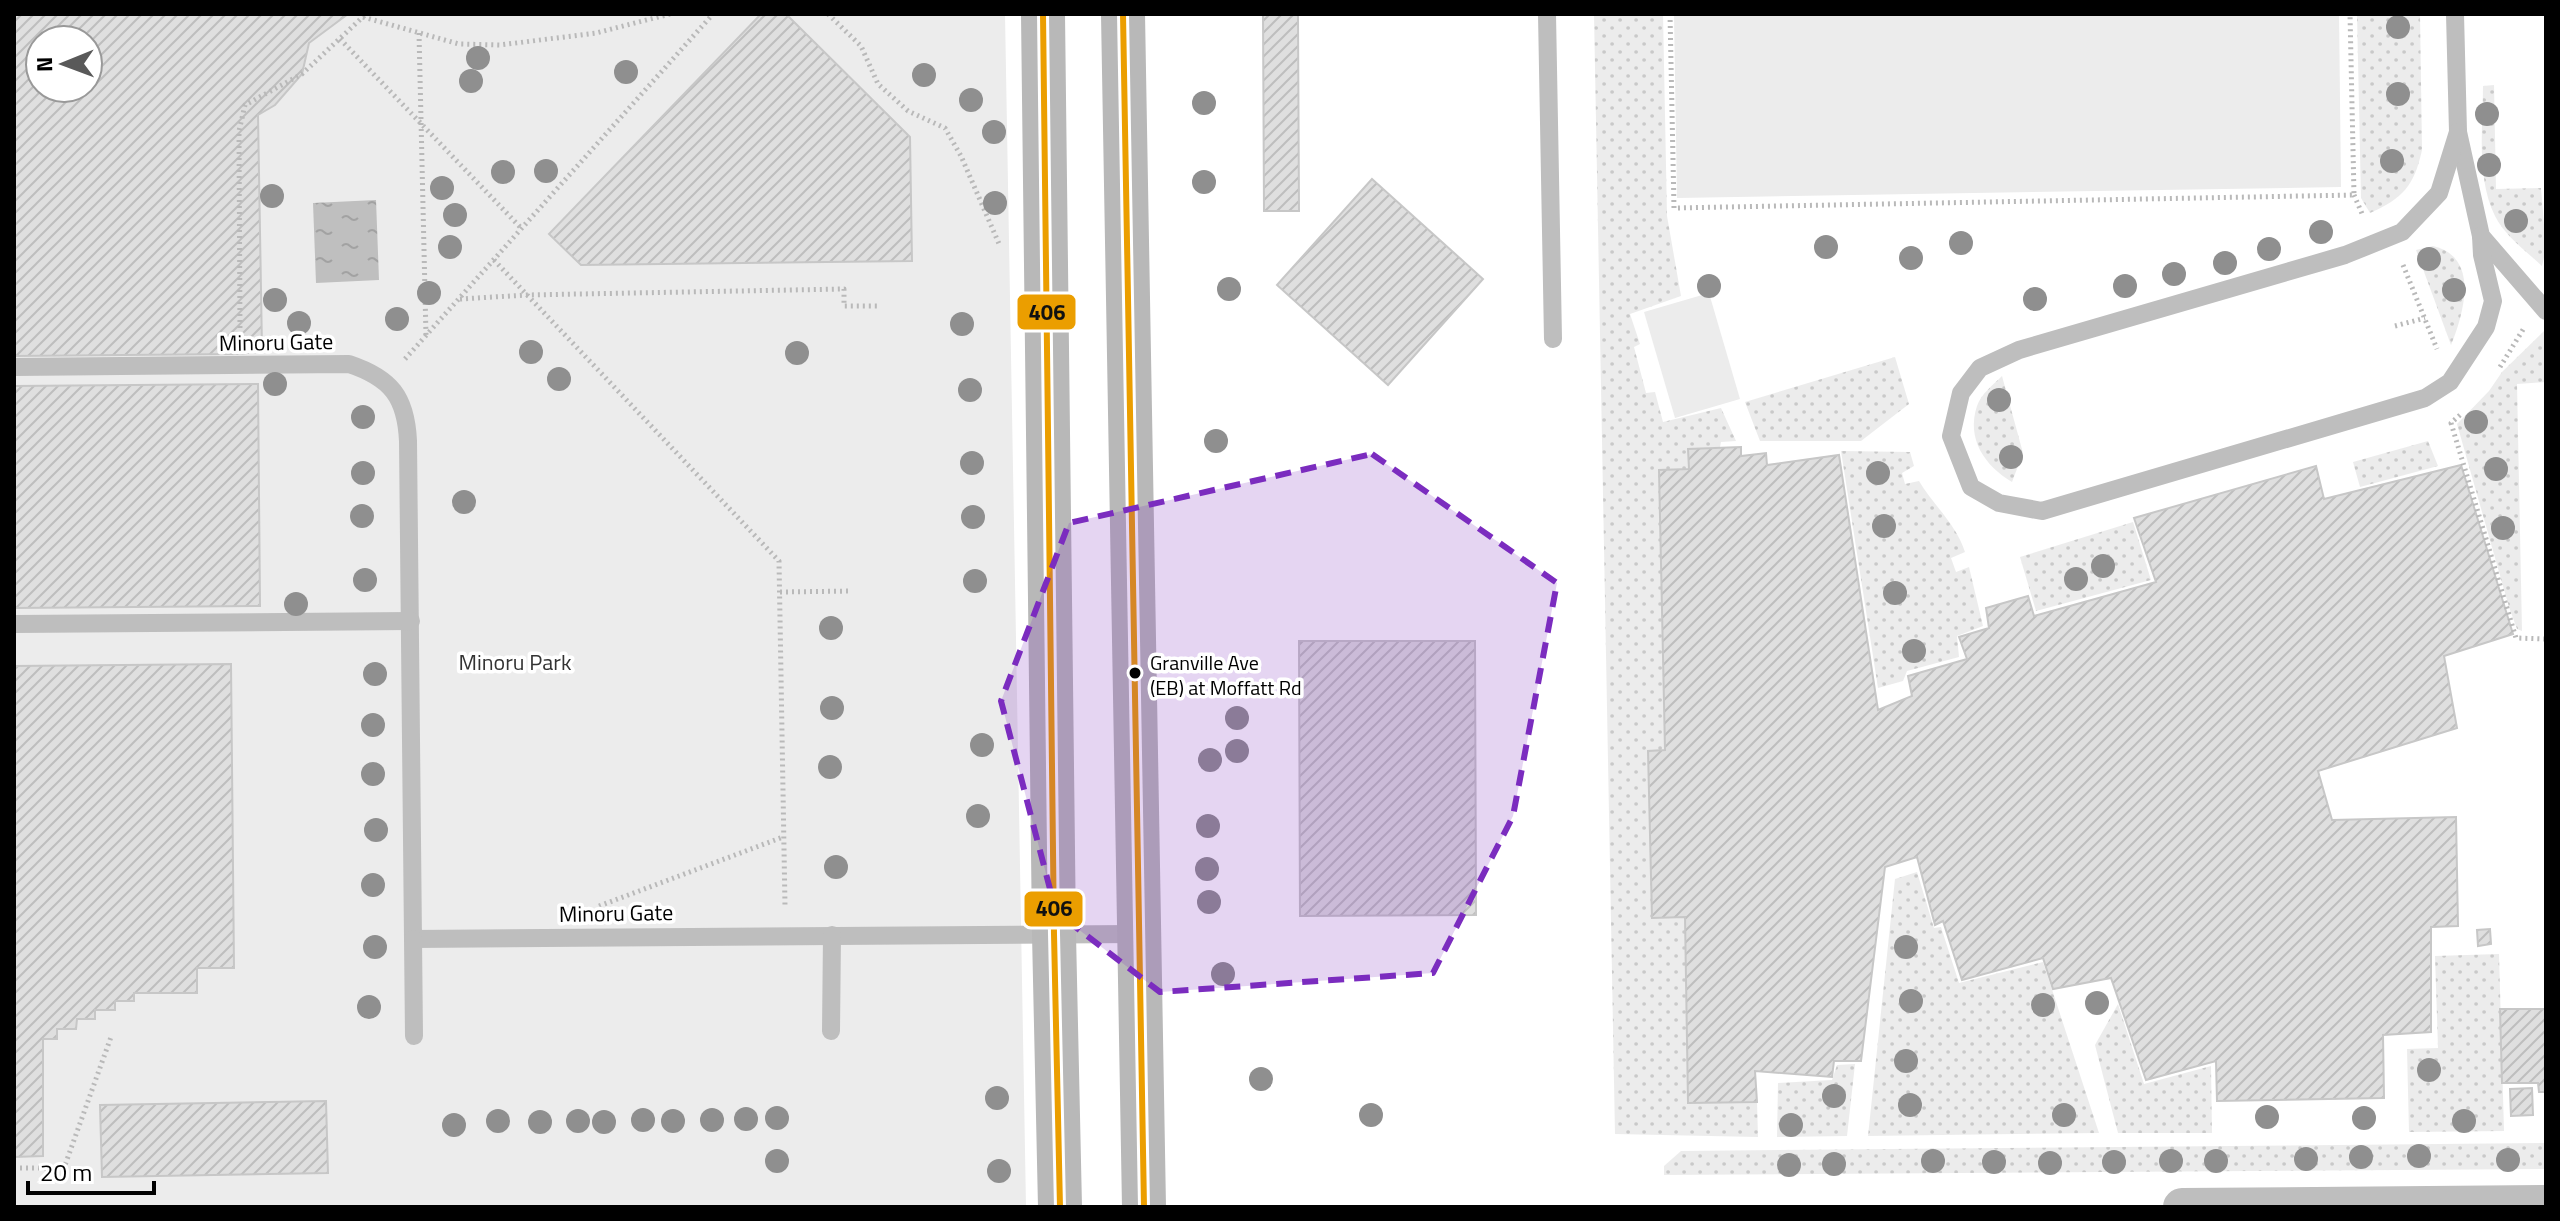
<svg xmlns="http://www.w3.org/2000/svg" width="2560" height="1221" font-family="'Titillium Web',sans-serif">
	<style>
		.grass { fill: url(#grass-dots) }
		.park { fill: #ececec; fill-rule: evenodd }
		.water { fill: url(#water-ripples) }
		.building { fill: url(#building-hatch); stroke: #c7c7c7; stroke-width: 2; fill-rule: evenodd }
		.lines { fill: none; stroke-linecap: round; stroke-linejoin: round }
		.path { stroke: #b9b9b9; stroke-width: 5; stroke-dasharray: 2 4; stroke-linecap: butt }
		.lane { stroke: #bebebe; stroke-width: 18 }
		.street { stroke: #bebebe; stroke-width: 38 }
		.secondary { stroke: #b8b8b8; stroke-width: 44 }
		.bus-1-casing { stroke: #fff; stroke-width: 12 }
		.bus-1 { stroke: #eb9e00; stroke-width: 6 }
		.tree { fill: #8f8f8f }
		.marked { fill: #7b2cbf; fill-opacity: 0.2; stroke: #7b2cbf; stroke-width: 6; stroke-dasharray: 16 10; stroke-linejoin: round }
		.bus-dot { fill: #000; stroke: #fff; stroke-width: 3 }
		.labels { text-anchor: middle; stroke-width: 7; stroke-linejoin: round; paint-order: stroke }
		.bus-label { font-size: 20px; fill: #000; stroke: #fff; text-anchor: start }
		.street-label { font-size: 22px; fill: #000; stroke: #fff }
		.park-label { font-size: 22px; fill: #333; stroke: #fff }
		.line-badge { stroke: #fff; stroke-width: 3 }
		.pale-badge-label { font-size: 22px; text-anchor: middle; font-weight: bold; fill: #111 }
	</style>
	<defs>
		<pattern id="grass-dots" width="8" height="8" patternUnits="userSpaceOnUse" patternTransform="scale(2)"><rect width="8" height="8" fill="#ececec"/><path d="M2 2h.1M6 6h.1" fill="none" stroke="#c9c9c9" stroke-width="1.8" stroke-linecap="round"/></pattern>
		<pattern id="water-ripples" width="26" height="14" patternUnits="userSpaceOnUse" patternTransform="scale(2)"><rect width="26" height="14" fill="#bfbfbf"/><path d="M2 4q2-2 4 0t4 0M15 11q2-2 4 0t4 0" fill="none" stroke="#a2a2a2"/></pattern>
		<pattern id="building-hatch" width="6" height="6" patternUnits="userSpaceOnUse" patternTransform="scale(2)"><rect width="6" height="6" fill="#dfdfdf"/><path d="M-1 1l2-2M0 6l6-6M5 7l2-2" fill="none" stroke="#bebebe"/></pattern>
	</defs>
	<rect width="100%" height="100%" fill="#fff"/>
	<!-- grass -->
	<g class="grass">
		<path d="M1594,14H1663L1667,216L1681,296L1630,314L1640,344L1634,347L1646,393L1655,392L1663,422L1721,408L1736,441L1721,442L1720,447L1689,449V469L1659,470L1665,750L1648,752L1652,917H1685L1688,1103L1757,1102L1758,1137L1615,1134Z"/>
		<path d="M2357,14H2420L2422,150C2414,186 2403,198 2370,213L2361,198Z"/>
		<path d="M2494,85L2496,189L2541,188L2546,249L2542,266C2526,251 2505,236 2495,216C2476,177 2483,128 2483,86Z"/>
		<path d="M2433,246C2480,257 2464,313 2451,345L2416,250Z"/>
		<path d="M2544,331L2546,382L2517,384L2522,631L2517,629L2509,607L2457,424L2489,391L2502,372Z"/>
		<path d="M1895,357L1909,404L1861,441H1760L1745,402Z"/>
		<path d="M2002,376L2023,453L2012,482C1985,466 1966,439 1977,406C1981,394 1993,385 2002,376Z"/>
		<path d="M2428,441L2438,466L2360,487L2353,462Z"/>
		<path d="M1841,451L1910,452L1914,466L1902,473L1905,484L1919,481C1934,506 1956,524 1965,552L1951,558L1956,572L1969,567L1983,626L1957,636L1959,657L1907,671L1903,681L1878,688Z"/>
		<path d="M2133,522L2151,580L2036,611L2020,557Z"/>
		<path d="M1917,872L1934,928L1941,927L1959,983L2043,962L2099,1133L1868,1136L1895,879Z"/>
		<path d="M2499,954L2504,1131L2409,1132L2407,1049L2438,1048L2435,956Z"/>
		<path d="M2118,1004L2144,1084L2211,1066L2212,1133H2118L2095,1045Z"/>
		<path d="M1855,1064L1847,1136L1777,1137L1778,1083L1832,1080L1837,1065Z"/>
		<path d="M2546,1143V1169L1664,1175V1166L1681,1151Z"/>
	</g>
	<!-- park -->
	<g class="park">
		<path d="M14,14H1005L1026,1207H14ZM40,40H88V88H40Z"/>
		<path d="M1674,14H2339L2341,187L1677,198Z"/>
		<path d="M1709,293L1740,399L1675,418L1644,312Z"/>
	</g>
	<!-- water -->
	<path class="water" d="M376,200L379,280L316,283L313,203Z"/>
	<!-- building -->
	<g class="building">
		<path d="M14,14H348L309,43L302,74L275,105L258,115L262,348L260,352L237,354L14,356ZM40,40H88V88H40Z"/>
		<path d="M761,14H786L910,137L912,261L581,265L549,234Z"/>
		<path d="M1263,14H1298L1299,211H1264Z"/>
		<path d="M1372,179L1483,279L1388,385L1277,285Z"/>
		<path d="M258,384L260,606L14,608V386Z"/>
		<path d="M1741,447V456L1766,453L1767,465L1839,455L1878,710L1912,696L1908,676L1967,659L1959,637L1989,628L1986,608L2028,596L2034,616L2156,582L2134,518L2316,466L2324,499L2461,465L2513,634L2444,656L2457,728L2318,771L2332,820L2456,817L2458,926L2431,927V1032L2383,1035L2384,1098L2217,1101L2216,1061L2146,1080L2111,978L2053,989L2043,958L1962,980L1943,921L1935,925L1917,857L1885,867L1861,1061H1834L1832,1077L1755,1071L1757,1102L1688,1103L1685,917L1652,918L1648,751L1665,750L1659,470L1689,469L1688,449Z"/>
		<path d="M1299,641H1475L1476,915L1300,916Z"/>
		<path d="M231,664L234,968H197V993H134V1001H115V1010H95V1019H77L76,1029H57V1039H43V1156L14,1157V666Z"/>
		<path d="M2490,929L2491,944L2478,946L2477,930Z"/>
		<path d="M2500,1009H2546V1092H2539L2538,1083H2502Z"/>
		<path d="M2532,1088L2533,1115L2511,1116L2510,1089Z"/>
		<path d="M326,1101L328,1173L102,1177L100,1105Z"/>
	</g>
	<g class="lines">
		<!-- path -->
		<g class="path">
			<path d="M828,14L861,46L878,84L908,111L945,128L961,156L1000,246"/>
			<path d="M1670,14L1674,208L2354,195L2350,14"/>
			<path d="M363,17L459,44L500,45L596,33L670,14"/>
			<path d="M419,33L426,336"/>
			<path d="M340,39L522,229"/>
			<path d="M2354,195L2363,216"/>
			<path d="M494,260L779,561L785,906"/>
			<path d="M2403,265L2437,349"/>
			<path d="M460,299L527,295L844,289V306H879"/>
			<path d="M2395,326L2425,318"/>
			<path d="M240,334L239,131L245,105L302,74L366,14"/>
			<path d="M405,359L713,14"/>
			<path d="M2500,367L2524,328"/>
			<path d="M2460,415L2451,423L2516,638L2546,639"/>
			<path d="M780,592L851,591"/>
			<path d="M599,906L783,837"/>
			<path d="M14,1168H64L111,1037"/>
		</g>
		<!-- lane -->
		<g class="lane">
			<path d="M1547,14L1553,339"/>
			<path d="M2455,14L2458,132L2481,236L2546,311"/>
			<path d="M2458,132L2439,193L2402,232L2345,255L2019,350L1980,368L1961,393L1951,436L1971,487L1999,503L2042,511L2425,398L2450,382L2486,327L2493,301L2482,255L2481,236"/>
			<path d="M14,367L349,364C391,378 406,397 408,441L413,939L1138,934"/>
			<path d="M14,624L411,621"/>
			<path d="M413,939L414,1036"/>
			<path d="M831,1031L832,935"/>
		</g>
		<!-- street -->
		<path class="street" d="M2182,1207L2546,1204"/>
		<!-- secondary -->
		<g class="secondary">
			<path d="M1043,14L1054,934L1060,1207"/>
			<path d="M1123,14L1144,1207"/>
		</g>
		<!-- bus-1 casing -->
		<g class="bus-1-casing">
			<g id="bus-1">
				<path d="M1043,14L1054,934L1060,1207"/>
				<path d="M1123,14L1144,1207"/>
			</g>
		</g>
		<!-- bus-1 -->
		<use href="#bus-1" class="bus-1"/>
	</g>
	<!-- trees -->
	<g class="tree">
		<circle cx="2398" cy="27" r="12"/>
		<circle cx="478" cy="58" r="12"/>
		<circle cx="626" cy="72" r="12"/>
		<circle cx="924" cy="75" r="12"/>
		<circle cx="471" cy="81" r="12"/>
		<circle cx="2398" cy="94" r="12"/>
		<circle cx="971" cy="100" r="12"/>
		<circle cx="1204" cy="103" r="12"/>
		<circle cx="2487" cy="114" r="12"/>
		<circle cx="994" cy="132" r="12"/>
		<circle cx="2392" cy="161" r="12"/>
		<circle cx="2489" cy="165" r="12"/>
		<circle cx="546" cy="171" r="12"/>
		<circle cx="503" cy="172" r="12"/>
		<circle cx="1204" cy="182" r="12"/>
		<circle cx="442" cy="188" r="12"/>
		<circle cx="272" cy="196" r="12"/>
		<circle cx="995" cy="203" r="12"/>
		<circle cx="455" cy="215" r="12"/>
		<circle cx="2516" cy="221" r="12"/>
		<circle cx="2321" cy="232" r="12"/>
		<circle cx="1961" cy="243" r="12"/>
		<circle cx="450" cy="247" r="12"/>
		<circle cx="1826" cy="247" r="12"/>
		<circle cx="2269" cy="249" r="12"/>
		<circle cx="1911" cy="258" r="12"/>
		<circle cx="2429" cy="259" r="12"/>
		<circle cx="2225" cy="263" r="12"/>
		<circle cx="2174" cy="274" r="12"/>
		<circle cx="1709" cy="286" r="12"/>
		<circle cx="2125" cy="286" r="12"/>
		<circle cx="1229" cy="289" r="12"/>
		<circle cx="2454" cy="290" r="12"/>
		<circle cx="429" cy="293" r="12"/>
		<circle cx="2035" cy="299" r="12"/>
		<circle cx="275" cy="300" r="12"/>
		<circle cx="397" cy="319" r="12"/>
		<circle cx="299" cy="323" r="12"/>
		<circle cx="962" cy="324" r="12"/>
		<circle cx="531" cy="352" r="12"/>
		<circle cx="797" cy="353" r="12"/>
		<circle cx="559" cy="379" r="12"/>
		<circle cx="275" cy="384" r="12"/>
		<circle cx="970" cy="390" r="12"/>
		<circle cx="1999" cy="400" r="12"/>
		<circle cx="363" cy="417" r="12"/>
		<circle cx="2476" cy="422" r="12"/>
		<circle cx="1216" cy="441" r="12"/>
		<circle cx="2011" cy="457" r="12"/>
		<circle cx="972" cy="463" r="12"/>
		<circle cx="2496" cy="469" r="12"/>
		<circle cx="363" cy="473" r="12"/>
		<circle cx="1878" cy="473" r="12"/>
		<circle cx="464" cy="502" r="12"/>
		<circle cx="362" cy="516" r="12"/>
		<circle cx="973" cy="517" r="12"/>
		<circle cx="1884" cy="526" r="12"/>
		<circle cx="2503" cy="528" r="12"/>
		<circle cx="2103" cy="566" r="12"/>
		<circle cx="2076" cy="579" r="12"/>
		<circle cx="365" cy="580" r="12"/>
		<circle cx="975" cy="581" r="12"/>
		<circle cx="1895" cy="593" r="12"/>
		<circle cx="296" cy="604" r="12"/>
		<circle cx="831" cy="628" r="12"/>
		<circle cx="1914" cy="651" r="12"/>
		<circle cx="375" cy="674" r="12"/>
		<circle cx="832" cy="708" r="12"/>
		<circle cx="1237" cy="718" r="12"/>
		<circle cx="373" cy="725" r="12"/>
		<circle cx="982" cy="745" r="12"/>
		<circle cx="1237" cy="751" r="12"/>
		<circle cx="1210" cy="760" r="12"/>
		<circle cx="830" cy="767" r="12"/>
		<circle cx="373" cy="774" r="12"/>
		<circle cx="978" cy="816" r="12"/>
		<circle cx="1208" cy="826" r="12"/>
		<circle cx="376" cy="830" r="12"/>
		<circle cx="836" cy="867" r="12"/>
		<circle cx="1207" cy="869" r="12"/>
		<circle cx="373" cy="885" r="12"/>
		<circle cx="1209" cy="902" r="12"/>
		<circle cx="375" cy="947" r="12"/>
		<circle cx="1906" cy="947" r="12"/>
		<circle cx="1223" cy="974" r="12"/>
		<circle cx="1911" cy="1001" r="12"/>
		<circle cx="2097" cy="1003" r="12"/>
		<circle cx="2043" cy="1005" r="12"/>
		<circle cx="369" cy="1007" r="12"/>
		<circle cx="1906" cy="1061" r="12"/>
		<circle cx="2429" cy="1070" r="12"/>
		<circle cx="1261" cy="1079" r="12"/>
		<circle cx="1834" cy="1096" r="12"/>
		<circle cx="997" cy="1098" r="12"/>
		<circle cx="1910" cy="1105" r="12"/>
		<circle cx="1371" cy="1115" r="12"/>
		<circle cx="2064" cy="1115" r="12"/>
		<circle cx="2267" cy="1117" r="12"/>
		<circle cx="777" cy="1118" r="12"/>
		<circle cx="2364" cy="1118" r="12"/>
		<circle cx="746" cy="1119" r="12"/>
		<circle cx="643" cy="1120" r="12"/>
		<circle cx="712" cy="1120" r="12"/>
		<circle cx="498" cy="1121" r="12"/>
		<circle cx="578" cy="1121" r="12"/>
		<circle cx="673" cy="1121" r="12"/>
		<circle cx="2464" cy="1121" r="12"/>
		<circle cx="540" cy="1122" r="12"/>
		<circle cx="604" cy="1122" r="12"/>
		<circle cx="454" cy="1125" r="12"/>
		<circle cx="1791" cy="1125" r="12"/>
		<circle cx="2419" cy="1156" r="12"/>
		<circle cx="2361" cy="1157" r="12"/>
		<circle cx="2306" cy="1159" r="12"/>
		<circle cx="2508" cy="1160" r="12"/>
		<circle cx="777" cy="1161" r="12"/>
		<circle cx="1933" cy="1161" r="12"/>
		<circle cx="2171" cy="1161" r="12"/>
		<circle cx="2216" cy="1161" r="12"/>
		<circle cx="1994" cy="1162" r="12"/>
		<circle cx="2114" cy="1162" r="12"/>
		<circle cx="2050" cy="1163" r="12"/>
		<circle cx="1834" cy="1164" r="12"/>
		<circle cx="1789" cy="1165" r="12"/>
		<circle cx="999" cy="1171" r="12"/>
	</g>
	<!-- marked area -->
	<path class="marked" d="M1372,454L1557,583L1513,816L1433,973L1160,992L1056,912L1001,701L1069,523Z"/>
	<!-- markers -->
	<circle class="bus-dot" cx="1135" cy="673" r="7"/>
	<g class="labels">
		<!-- bus labels -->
		<g class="bus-label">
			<text x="1150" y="670">Granville Ave<tspan x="1150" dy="25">(EB) at Moffatt Rd</tspan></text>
		</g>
		<!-- street labels -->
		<g class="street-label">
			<text transform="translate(276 342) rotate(-1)" y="8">Minoru Gate</text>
			<text transform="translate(616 913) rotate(-1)" y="8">Minoru Gate</text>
		</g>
		<!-- park labels -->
		<g class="park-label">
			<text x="515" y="670">Minoru Park</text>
		</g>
	</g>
	<g class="line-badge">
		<rect x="1016" y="293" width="61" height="38" rx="8" fill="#eb9e00"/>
		<rect x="1023" y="890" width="61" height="38" rx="8" fill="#eb9e00"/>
	</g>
	<g class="pale-badge-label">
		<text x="1047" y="320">406</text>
		<text x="1054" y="916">406</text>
	</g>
	<!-- border -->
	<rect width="2560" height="1221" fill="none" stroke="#000000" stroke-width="32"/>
	<!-- north arrow -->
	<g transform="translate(64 64) rotate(269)"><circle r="38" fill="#ffffff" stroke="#999999" stroke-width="2"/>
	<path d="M0-6L14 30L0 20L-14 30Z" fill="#595959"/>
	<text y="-12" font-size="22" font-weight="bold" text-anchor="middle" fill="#000000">N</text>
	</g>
	<!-- scale -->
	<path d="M28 1181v12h126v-12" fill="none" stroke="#000000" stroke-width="4"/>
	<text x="40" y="1181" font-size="24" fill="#000000" stroke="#ffffff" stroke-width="6" paint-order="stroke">20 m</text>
</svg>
